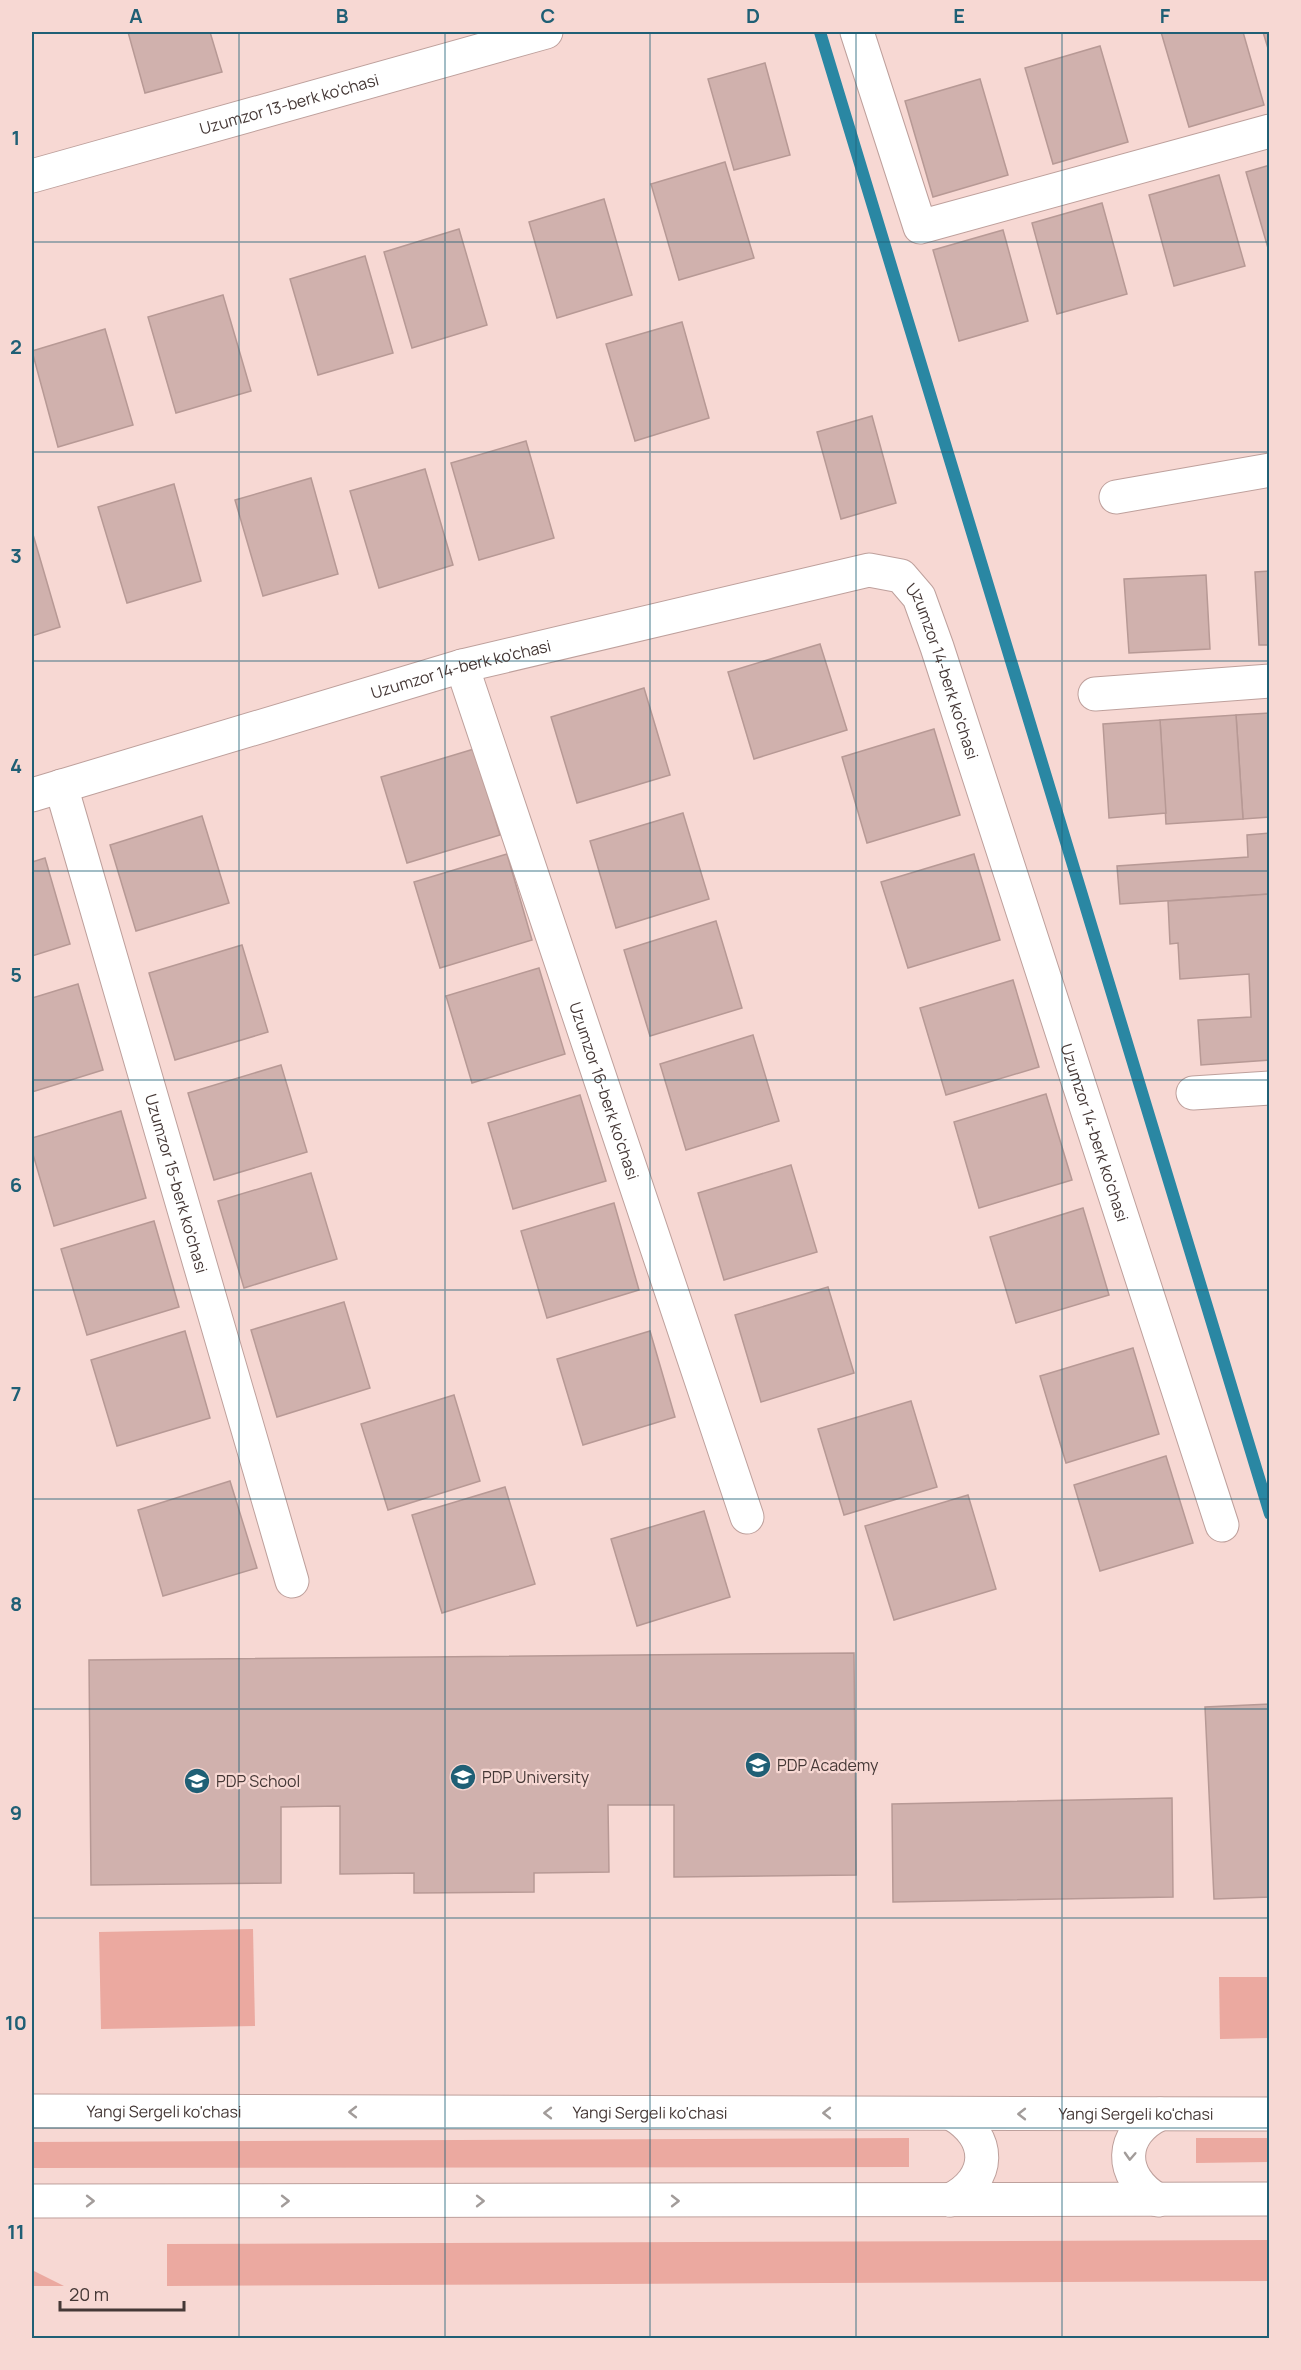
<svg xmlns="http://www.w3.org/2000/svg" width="1301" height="2370" font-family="Manrope,sans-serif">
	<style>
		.green { fill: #eba9a0 }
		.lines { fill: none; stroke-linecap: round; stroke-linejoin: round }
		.stream { stroke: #2a87a3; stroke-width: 12 }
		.building { fill: #d0b1ad; stroke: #b79995; stroke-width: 1.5 }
		.minor-casing { stroke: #bea09c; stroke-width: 35 }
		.major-casing { stroke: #bea09c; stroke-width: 35 }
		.minor { stroke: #fff; stroke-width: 33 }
		.major { stroke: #fff; stroke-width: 33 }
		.oneway { stroke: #a29c9a }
		.grid { fill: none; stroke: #1f5f75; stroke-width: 1.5; stroke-opacity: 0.55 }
		.labels { text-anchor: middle; stroke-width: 4.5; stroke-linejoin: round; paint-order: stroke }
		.street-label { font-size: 16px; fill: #453836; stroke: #f7d8d3 }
		.poi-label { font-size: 16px; fill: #453836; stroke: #f7d8d3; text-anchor: start }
		.neatline { fill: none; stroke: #1f5f75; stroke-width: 2 }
		.grid-label { font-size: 20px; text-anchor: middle; font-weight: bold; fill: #1f5f75 }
	</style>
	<rect width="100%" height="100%" fill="#f7d8d3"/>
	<!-- green -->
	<g class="green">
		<path d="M253,1929L255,2026L101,2029L99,1932Z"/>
		<path d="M1219,1977H1269V2038L1220,2039Z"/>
		<path d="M909,2138V2167L32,2168V2142Z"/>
		<path d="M1196,2138H1269V2162L1196,2163Z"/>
		<path d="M1270,2240L1269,2281L167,2286V2244Z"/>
		<path d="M32,2270L64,2286H32Z"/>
	</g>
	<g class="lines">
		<!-- stream -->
		<path class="stream" d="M820,32L1270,1514"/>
	</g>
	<!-- building -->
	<g class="building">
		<path d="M128,32H210L222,72L145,93Z"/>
		<path d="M1161,32H1243L1264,105L1189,127Z"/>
		<path d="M1263,32H1270V55Z"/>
		<path d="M1100,46L1128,142L1053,164L1025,68Z"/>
		<path d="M765,63L790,155L734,170L708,79Z"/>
		<path d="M980,79L1008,175L933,197L905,101Z"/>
		<path d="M725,162L754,258L679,280L651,184Z"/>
		<path d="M1270,165V255L1246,172Z"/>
		<path d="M1219,175L1245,266L1174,286L1149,195Z"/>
		<path d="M604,199L632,295L557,318L529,222Z"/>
		<path d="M1102,203L1127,294L1057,314L1032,223Z"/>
		<path d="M459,229L487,325L412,348L384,252Z"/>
		<path d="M1003,230L1028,321L959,341L933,250Z"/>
		<path d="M365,256L393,353L318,375L290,279Z"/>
		<path d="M223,295L251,391L176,413L148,317Z"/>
		<path d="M682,322L709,418L635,441L606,344Z"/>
		<path d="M105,329L133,425L58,447L32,351Z"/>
		<path d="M872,416L896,503L841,519L817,432Z"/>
		<path d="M526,441L554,538L479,560L451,463Z"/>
		<path d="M425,469L453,565L379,588L350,491Z"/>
		<path d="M311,478L338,574L263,596L235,500Z"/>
		<path d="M174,484L201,581L127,603L98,507Z"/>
		<path d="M32,531L60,627L32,636Z"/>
		<path d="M1270,571V645H1259L1255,572Z"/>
		<path d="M1206,575L1210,649L1129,653L1124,579Z"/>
		<path d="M820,644L847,730L754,759L728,672Z"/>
		<path d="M644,688L670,775L577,803L551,717Z"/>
		<path d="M1270,713V817L1243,819L1236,715Z"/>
		<path d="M1236,715L1243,819L1166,824L1160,720Z"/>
		<path d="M1160,720L1166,813L1109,818L1103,724Z"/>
		<path d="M934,729L960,815L867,843L842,757Z"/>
		<path d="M474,749L500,835L407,863L381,777Z"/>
		<path d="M683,813L709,899L616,928L590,841Z"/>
		<path d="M202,816L229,903L136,931L110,845Z"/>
		<path d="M1270,833V894L1120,904L1117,866L1248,857L1247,835Z"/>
		<path d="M507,854L532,940L440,968L414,882Z"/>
		<path d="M974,854L1000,940L908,968L881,882Z"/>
		<path d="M45,858L70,944L32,956V862Z"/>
		<path d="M1270,894V1060L1201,1065L1198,1020L1251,1017L1249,974L1180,979L1178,943L1170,944L1168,901Z"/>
		<path d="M716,921L742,1008L650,1036L624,950Z"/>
		<path d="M242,945L268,1032L175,1060L149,973Z"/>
		<path d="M539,968L565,1054L472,1083L446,996Z"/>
		<path d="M1013,980L1039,1067L946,1095L920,1008Z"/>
		<path d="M78,984L103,1070L32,1092V998Z"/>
		<path d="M753,1035L779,1121L686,1150L660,1064Z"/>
		<path d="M281,1065L307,1152L214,1180L188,1093Z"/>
		<path d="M1046,1094L1072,1180L979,1208L954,1122Z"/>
		<path d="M580,1095L606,1181L513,1209L488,1123Z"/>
		<path d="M121,1111L146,1198L54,1226L32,1151V1138Z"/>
		<path d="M791,1165L817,1252L724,1280L698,1193Z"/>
		<path d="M311,1173L337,1259L244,1288L218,1201Z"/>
		<path d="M614,1203L639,1290L547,1318L521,1231Z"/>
		<path d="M1083,1208L1109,1295L1016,1323L990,1237Z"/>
		<path d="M154,1221L179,1307L87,1335L61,1249Z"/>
		<path d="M828,1287L854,1373L761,1402L735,1315Z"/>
		<path d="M344,1302L370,1388L277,1417L251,1330Z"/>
		<path d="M185,1331L210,1418L117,1446L91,1360Z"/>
		<path d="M650,1331L675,1417L583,1445L557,1359Z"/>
		<path d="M1133,1348L1159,1434L1066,1463L1040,1376Z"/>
		<path d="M454,1395L480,1481L388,1510L361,1424Z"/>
		<path d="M911,1401L937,1487L844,1515L818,1429Z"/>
		<path d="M1166,1456L1193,1543L1100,1571L1074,1485Z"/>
		<path d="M230,1481L257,1568L163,1596L138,1510Z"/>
		<path d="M505,1487L535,1584L442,1613L412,1515Z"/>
		<path d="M968,1495L996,1589L894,1620L865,1526Z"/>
		<path d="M704,1511L730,1597L637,1626L611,1539Z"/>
		<path d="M854,1653L856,1875L674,1877V1805H608L609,1872L534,1873V1892L414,1893V1873L340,1874V1806L281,1807V1883L91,1885L89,1660Z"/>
		<path d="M1270,1704V1897L1214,1899L1205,1707Z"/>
		<path d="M1172,1798L1173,1897L893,1902L892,1804Z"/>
	</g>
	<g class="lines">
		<!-- minor casing -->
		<g class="minor-casing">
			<g id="minor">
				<path d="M857,32L920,227L1270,131"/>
				<path id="s1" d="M32,176L546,32"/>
				<path d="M1116,497L1270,470"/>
				<path id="s2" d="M462,666L747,1517"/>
				<path d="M1095,694L1270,681"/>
				<path id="s3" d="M61,786L292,1581"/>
				<path id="s4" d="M32,795L462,666L869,570L901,576L919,597L937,647L1222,1525"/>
				<path d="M1193,1093L1270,1088"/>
			</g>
		</g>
		<!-- major casing -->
		<g class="major-casing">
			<g id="major">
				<path id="s5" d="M32,2111L1270,2114"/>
				<path d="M950,2200C992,2179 992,2137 952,2114"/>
				<path d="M1158,2200C1118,2177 1119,2133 1160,2114"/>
				<path d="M32,2201L1270,2199"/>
			</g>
		</g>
		<!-- minor -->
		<use href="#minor" class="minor"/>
		<!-- major -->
		<use href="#major" class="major"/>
	</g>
	<!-- one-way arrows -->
	<defs><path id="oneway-chevron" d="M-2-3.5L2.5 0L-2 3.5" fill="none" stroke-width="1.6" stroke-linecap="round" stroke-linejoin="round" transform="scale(1.5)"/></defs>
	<g class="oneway">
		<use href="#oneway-chevron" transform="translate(353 2112) rotate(-180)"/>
		<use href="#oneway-chevron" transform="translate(548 2113) rotate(-180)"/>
		<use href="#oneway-chevron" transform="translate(827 2113) rotate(-180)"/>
		<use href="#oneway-chevron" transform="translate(1022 2114) rotate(180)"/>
		<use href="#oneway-chevron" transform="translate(1130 2156) rotate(93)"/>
		<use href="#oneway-chevron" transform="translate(90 2201)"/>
		<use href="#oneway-chevron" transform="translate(285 2201)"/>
		<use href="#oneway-chevron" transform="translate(480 2201)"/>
		<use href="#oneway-chevron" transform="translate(675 2201)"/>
	</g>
	<!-- grid -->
	<path class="grid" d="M239,32V2338M445,32V2338M650,32V2338M856,32V2338M1062,32V2338M32,242H1270M32,452H1270M32,661H1270M32,871H1270M32,1080H1270M32,1290H1270M32,1499H1270M32,1709H1270M32,1918H1270M32,2128H1270"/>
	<!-- icons -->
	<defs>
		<g id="school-disc" transform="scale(1.35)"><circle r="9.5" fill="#1f5f75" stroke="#f7d8d3"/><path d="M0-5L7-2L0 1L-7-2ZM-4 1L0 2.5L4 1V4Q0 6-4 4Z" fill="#fff"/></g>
		<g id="university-disc" transform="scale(1.35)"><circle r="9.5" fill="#1f5f75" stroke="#f7d8d3"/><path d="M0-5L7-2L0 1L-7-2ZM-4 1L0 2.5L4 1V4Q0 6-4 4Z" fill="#fff"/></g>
	</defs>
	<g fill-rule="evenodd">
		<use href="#school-disc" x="758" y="1765"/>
		<use href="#university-disc" x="463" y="1777"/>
		<use href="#school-disc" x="197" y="1781"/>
	</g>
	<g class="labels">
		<!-- street labels -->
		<g class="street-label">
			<text dy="6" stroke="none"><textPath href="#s1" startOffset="267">Uzumzor 13-berk ko'chasi</textPath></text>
			<text dy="6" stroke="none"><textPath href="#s4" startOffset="447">Uzumzor 14-berk ko'chasi</textPath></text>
			<text dy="6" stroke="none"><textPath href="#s4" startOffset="1005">Uzumzor 14-berk ko'chasi</textPath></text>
			<text dy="6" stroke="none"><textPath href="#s2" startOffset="448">Uzumzor 16-berk ko'chasi</textPath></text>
			<text dy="6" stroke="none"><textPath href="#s4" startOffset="1491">Uzumzor 14-berk ko'chasi</textPath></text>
			<text dy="6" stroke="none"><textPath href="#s3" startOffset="414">Uzumzor 15-berk ko'chasi</textPath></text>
			<text dy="6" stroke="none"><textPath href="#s5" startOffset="132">Yangi Sergeli ko'chasi</textPath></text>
			<text dy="6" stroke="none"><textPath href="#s5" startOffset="618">Yangi Sergeli ko'chasi</textPath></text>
			<text dy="6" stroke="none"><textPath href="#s5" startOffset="1104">Yangi Sergeli ko'chasi</textPath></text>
		</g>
		<!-- poi labels -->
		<g class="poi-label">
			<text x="777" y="1771">PDP Academy</text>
			<text x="482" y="1783">PDP University</text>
			<text x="216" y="1787">PDP School</text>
		</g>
	</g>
	<!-- border -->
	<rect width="1301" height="2370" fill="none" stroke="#f7d8d3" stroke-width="66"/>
	<!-- scale -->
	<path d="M60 2301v9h124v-9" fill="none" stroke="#453836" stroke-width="3"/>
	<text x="69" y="2301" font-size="18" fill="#453836" stroke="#f7d8d3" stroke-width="4.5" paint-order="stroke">20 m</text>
	<rect x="33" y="33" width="1235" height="2304" class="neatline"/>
	<g class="grid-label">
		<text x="136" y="23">A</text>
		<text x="342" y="23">B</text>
		<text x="548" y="23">C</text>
		<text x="753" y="23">D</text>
		<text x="959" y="23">E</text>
		<text x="1165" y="23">F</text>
		<text x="16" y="145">1</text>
		<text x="16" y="354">2</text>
		<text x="16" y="563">3</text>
		<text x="16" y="773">4</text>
		<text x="16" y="982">5</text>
		<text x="16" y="1192">6</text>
		<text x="16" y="1401">7</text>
		<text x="16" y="1611">8</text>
		<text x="16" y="1820">9</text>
		<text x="16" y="2030">10</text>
		<text x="16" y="2239">11</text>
	</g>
</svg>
